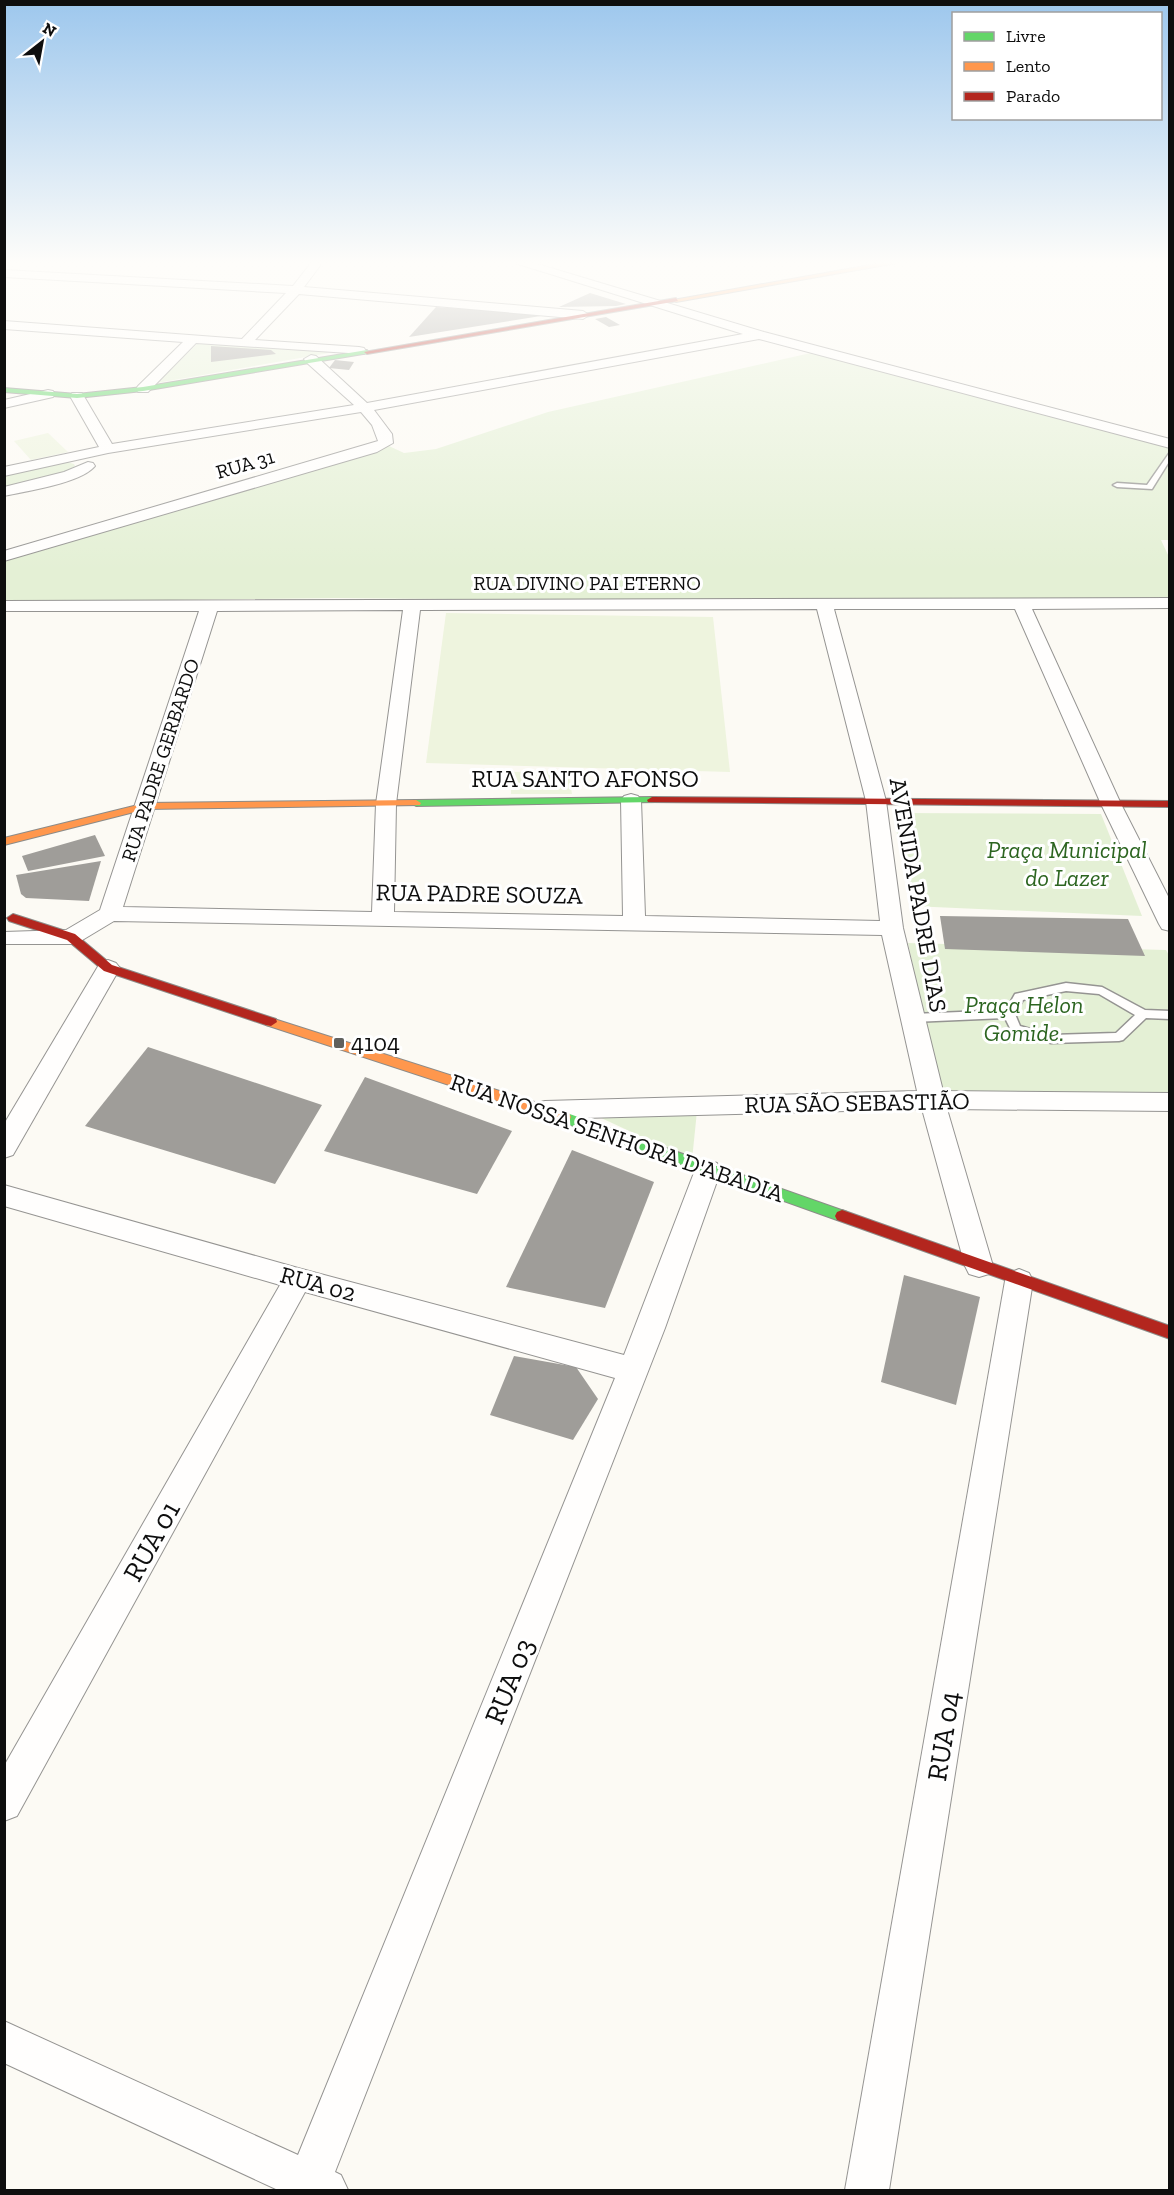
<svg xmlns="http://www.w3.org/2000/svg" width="1174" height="2195" font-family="'Zilla Slab',serif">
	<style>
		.green { fill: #e4f0d5 }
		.pitch { fill: #eef4de }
		.building { fill: #9f9d99 }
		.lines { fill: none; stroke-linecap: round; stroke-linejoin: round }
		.lane-casing { stroke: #959492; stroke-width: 3 }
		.street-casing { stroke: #959492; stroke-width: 2 }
		.fast-casing { stroke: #8c8b88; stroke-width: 2 }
		.slow-casing { stroke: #8c8b88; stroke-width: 2 }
		.jam-casing { stroke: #8c8b88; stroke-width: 2 }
		.lane { fill: #fffefd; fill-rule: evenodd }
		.street { fill: #fffefd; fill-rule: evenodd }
		.fast { fill: #63d668; fill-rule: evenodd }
		.slow { fill: #ff974d; fill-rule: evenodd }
		.jam { fill: #b3261e; fill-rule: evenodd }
		.poi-dot { fill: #61615e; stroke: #fff; stroke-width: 2 }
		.labels { text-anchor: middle; stroke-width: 6; stroke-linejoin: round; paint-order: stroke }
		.far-street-label { font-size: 20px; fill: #0e0e0e; stroke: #fff }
		.street-label { font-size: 24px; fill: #0e0e0e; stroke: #fff }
		.park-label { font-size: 24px; font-style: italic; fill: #2c6520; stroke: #fff }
		.poi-label { font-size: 24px; fill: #0e0e0e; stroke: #fff; text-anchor: start }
		.near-street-label { font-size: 28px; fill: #0e0e0e; stroke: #fff }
	</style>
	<rect width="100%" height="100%" fill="#fcfaf4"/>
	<!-- green -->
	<g class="green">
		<path d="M198,343L326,352L329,353L157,383Z"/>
		<path d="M815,352L1169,447V540H1161L1169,557V599L824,602L336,598L5,602V560L389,446L404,453L436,449L548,412Z"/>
		<path d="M64,461L74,464L75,466L59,475L5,489L4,474Z"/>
		<path d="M893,813L1101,814L1142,916L911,906Z"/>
		<path d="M908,943L1166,950L1170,957L1169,1093L940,1091Z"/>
		<path d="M697,1111L692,1160L599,1117Z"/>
	</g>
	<!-- pitch -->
	<g class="pitch">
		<path d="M48,433L68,452L31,460L14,441Z"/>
		<path d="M446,613L713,617L730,772L426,763Z"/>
		<path d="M568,771L572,794H511V772Z"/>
	</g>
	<!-- building -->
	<g class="building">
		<path d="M590,293L626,304L616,306L559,307Z"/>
		<path d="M436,307L546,314L547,315L409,337Z"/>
		<path d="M606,317L620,325L609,327L595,319Z"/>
		<path d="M211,346L271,350L276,354L211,362Z"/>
		<path d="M335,360L354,362L349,370L329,368Z"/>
		<path d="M95,835L105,856L28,871L22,856Z"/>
		<path d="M101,861L89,901L26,898L21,894L16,875Z"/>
		<path d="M940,916L1128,919L1145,956L945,949Z"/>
		<path d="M148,1047L322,1105L275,1184L85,1126Z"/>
		<path d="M365,1077L512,1131L477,1194L324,1151Z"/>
		<path d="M572,1150L654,1182L605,1308L506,1287Z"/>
		<path d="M904,1275L980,1297L956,1405L881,1382Z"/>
		<path d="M514,1356L576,1367L598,1399L573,1440L490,1415Z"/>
	</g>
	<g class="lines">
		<!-- lane casing -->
		<g class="lane-casing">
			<g id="lane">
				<path d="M1170,452V460L1152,489L1117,487L1113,485L1117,483L1147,485Z"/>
				<path d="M1066,983L1102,987L1145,1010L1170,1011V1019L1146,1018L1123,1040L1119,1041L1051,1043L1012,1032L1005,1018L913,1022L907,1018L913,1014L1006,1010L1015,994ZM1066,991L1099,994L1135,1015L1116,1033L1051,1035L1020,1026L1015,1014L1023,1000Z"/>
			</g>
		</g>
		<!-- street casing -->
		<g class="street-casing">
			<g id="street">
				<path d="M311,263H322L304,287L583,311L589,315L583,319L299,294L255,340L359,347L364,348L366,351L364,354L196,343L148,392H138L136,389L138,386L183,342L4,329V321L242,339L286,293L4,277V270L293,286Z"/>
				<path d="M515,263H534L764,332L1170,439V448L759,339L374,410L392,434L393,443L377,452L4,561V551L378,441L372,425L361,412L108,453L4,476V467L99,447L70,396L72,393H82L112,444L354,405L306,362L304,359L311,355L316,356L367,403L743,334Z"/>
				<path d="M48,390L53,391L55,394L53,397L4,408V400Z"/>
				<path d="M88,462L93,463L95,466C81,483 27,491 4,496V487L64,472Z"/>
				<path d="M1170,598V608L1032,609L1121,804L1170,900V931L1162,929L1159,924L1101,804L1015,609H834L886,801L903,928L943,1091L1170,1093V1111L947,1109L993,1266L989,1274L979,1277L969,1274L965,1266L922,1109L545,1119L536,1117L532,1110L536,1103L545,1101L917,1091L882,935L114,921L79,942L71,944H4V932L66,930L100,910L199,611H4V601ZM817,609L866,801L880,921L645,916L641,800L638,796L631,794L624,796L621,800L623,916L394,912L396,804L420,610ZM403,610L376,804L372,912L123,907L217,611Z"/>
				<path d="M108,960L116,963L120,968L13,1155L4,1158V1124L100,963Z"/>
				<path d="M708,1160L717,1163L721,1170L665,1328L335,2172L341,2175L348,2190H278L4,2063V2021L298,2155L615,1378L305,1292L17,1816L4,1821V1766L280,1285L4,1206V1185L298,1268L624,1355L695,1170L699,1163Z"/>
				<path d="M1019,1269L1029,1273L1033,1281L889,2190H845L1005,1281L1009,1273Z"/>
			</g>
		</g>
		<!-- fast casing -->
		<g class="fast-casing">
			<g id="fast">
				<path d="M367,350L369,353L143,391L77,398L4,392V388L77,394L143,387Z"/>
				<path d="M652,797L657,800L656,802L416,806L411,803L416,800Z"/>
				<path d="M564,1112L847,1212L849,1216L847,1220H837L559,1121L557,1117Z"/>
			</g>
		</g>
		<!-- slow casing -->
		<g class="slow-casing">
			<g id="slow">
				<path d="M881,263H897L676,302L673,300Z"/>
				<path d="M416,800L421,803L420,805L146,809L4,845V838L146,803Z"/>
				<path d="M271,1018L569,1113L571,1117L569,1121H559L266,1025L265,1022Z"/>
			</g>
		</g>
		<!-- jam casing -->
		<g class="jam-casing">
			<g id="jam">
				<path d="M676,298L678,301L367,354L364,352Z"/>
				<path d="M652,797L1170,801V807L648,802L647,800Z"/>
				<path d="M13,914L75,934L112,965L276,1019L277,1022L271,1026L266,1025L104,971L67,940L9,921L7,918Z"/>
				<path d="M842,1210L1170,1326V1339L837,1220L835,1216L837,1212Z"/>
			</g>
		</g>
		<!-- lane -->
		<use href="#lane" class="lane"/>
		<!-- street -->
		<use href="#street" class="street"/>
		<!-- fast -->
		<use href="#fast" class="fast"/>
		<!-- slow -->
		<use href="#slow" class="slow"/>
		<!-- jam -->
		<use href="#jam" class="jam"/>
	</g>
	<!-- sky -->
	<linearGradient id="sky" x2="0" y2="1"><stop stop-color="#9dc7ed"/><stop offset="0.46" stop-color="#fefdfa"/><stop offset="1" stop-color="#fefdfa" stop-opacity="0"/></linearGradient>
	<rect width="1174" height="571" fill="url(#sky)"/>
	<!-- markers -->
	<rect class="poi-dot" x="333" y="1037" width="12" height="12" rx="3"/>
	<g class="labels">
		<!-- far-street labels -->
		<g class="far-street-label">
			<text transform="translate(245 464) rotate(-16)" y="7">RUA 31</text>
			<text x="587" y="590">RUA DIVINO PAI ETERNO</text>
			<text transform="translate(160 760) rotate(-72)" y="7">RUA PADRE GERBARDO</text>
		</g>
		<!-- street labels -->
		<g class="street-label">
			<text x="585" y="787">RUA SANTO AFONSO</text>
			<text transform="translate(479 894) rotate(1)" y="8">RUA PADRE SOUZA</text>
			<text transform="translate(918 895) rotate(80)" y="8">AVENIDA PADRE DIAS</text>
			<text transform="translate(857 1103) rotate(-1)" y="8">RUA SÃO SEBASTIÃO</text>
			<text transform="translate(617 1138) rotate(19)" y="8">RUA NOSSA SENHORA D'ABADIA</text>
			<text transform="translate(318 1284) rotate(15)" y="8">RUA 02</text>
		</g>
		<!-- park labels -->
		<g class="park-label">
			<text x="1067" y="858">Praça Municipal<tspan x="1067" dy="28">do Lazer</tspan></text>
			<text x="1024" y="1013">Praça Helon<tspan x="1024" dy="28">Gomide.</tspan></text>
		</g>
		<!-- poi labels -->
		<g class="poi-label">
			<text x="351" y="1051">4104</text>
		</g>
		<!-- near-street labels -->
		<g class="near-street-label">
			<text transform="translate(151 1541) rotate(-61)" y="10">RUA 01</text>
			<text transform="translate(509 1681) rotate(-68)" y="10">RUA 03</text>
			<text transform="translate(943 1736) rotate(-81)" y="10">RUA 04</text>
		</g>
	</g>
	<!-- border -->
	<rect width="1174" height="2195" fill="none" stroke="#0e0e0e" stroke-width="12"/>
	<!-- legend -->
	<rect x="952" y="12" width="210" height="108" fill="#ffffff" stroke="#9f9f9f" stroke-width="1.5"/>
	<rect x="964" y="32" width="30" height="9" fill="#63d668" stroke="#9f9f9f" stroke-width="1.5"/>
	<text x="1006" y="42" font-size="18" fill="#0e0e0e">Livre</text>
	<rect x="964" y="62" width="30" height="9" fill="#ff974d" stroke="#9f9f9f" stroke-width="1.5"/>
	<text x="1006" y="72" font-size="18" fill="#0e0e0e">Lento</text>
	<rect x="964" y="92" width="30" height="9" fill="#b3261e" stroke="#9f9f9f" stroke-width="1.5"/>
	<text x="1006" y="102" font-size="18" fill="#0e0e0e">Parado</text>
	<!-- north arrow -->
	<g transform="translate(42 42) rotate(31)" stroke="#ffffff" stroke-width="4.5" paint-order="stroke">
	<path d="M0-4.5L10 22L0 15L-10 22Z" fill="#0e0e0e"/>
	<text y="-9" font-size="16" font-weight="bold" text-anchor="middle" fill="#0e0e0e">N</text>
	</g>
</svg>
